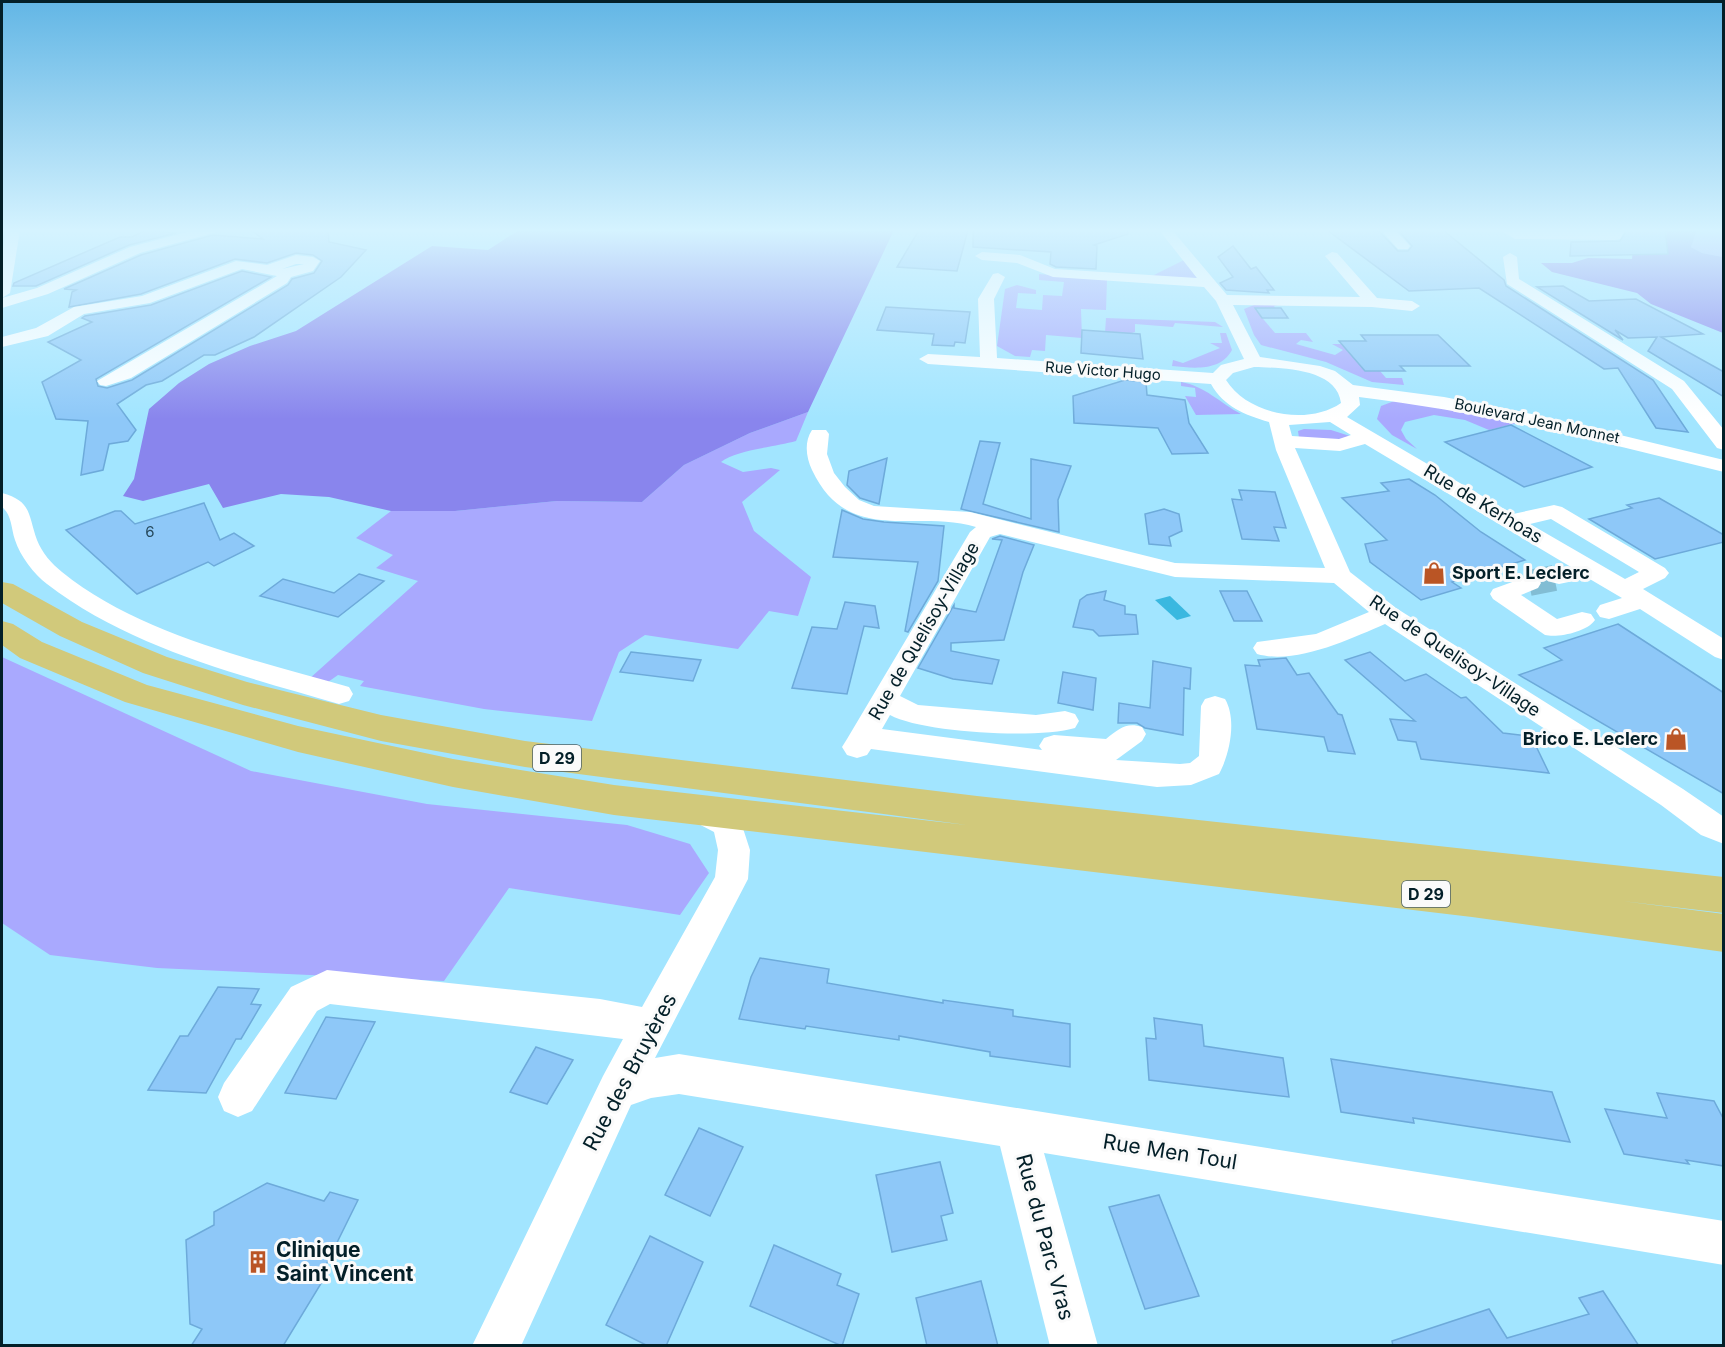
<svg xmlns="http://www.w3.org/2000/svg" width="1725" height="1347" font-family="Inter,sans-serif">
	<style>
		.green { fill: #a9a9fe }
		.forest { fill: #8985ed }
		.water { fill: #3ab8e0 }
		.building { fill: #8ec8f8; stroke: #6daada; stroke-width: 1.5 }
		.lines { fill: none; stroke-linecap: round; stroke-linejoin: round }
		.minor-tunnel { stroke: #82bdd4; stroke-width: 26; stroke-dasharray: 26 13; stroke-linecap: butt }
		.minor { fill: #fff; fill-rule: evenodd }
		.major { fill: #d1c97b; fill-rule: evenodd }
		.labels { text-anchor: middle; stroke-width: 6; stroke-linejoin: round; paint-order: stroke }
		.far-street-label { font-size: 15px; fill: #031f28; stroke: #fafafa }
		.number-label { font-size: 15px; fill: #26495c }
		.shield { fill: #fafafa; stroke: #4d6167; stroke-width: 1.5 }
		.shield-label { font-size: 16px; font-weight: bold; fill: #031f28 }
		.street-label { font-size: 18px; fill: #031f28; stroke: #fafafa }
		.poi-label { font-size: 18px; font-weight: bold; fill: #031f28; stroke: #fafafa; text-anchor: start }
		.near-street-label { font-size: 21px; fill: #031f28; stroke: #fafafa }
		.near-poi-label { font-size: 21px; font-weight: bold; fill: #031f28; stroke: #fafafa; text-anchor: start }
	</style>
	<rect width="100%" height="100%" fill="#a2e5ff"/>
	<!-- green -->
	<g class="green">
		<path d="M1697,230H1723V257L1702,253L1691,247Z"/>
		<path d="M1184,260L1199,281L1148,278Z"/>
		<path d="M1039,274L1107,280L1106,310L1081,309L1082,338L1046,335L1045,351L1032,350L1030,357L1015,356L997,346L1005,289L1017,285L1036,290V294L1018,293L1016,308L1042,310L1043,295L1062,296L1064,282L1039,280Z"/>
		<path d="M1283,304L1274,306L1278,314H1259L1275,333H1306L1313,342L1301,340L1296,344L1335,355L1343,350L1332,344H1357L1386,378H1402L1404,385L1372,382L1326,362L1261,345L1254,335L1244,309L1254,305Z"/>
		<path d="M1106,318L1215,322L1223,327L1175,323L1173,327L1135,324V332L1125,335L1105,333Z"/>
		<path d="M1220,333H1226L1232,350C1220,372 1193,368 1172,366L1173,360L1183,363L1220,348L1210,343H1222Z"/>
		<path d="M1181,382C1205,386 1220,403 1241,414L1196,415L1185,396L1196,397L1195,388L1181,386Z"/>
		<path d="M1397,400L1526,421L1489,430L1465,420L1434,415L1405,422L1401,430L1406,439L1417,449L1392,435L1377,419L1381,406Z"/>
		<path d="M808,412L796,441C775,447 736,450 721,462L743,472L771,468L780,470L742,502L754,531L811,577L798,616L769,611L738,649L645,635L619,652L592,721L484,709L360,686L364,681L338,675L328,682L309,679L418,581L376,568L393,555L356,538L391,511H455L557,501L642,502L684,465L750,433Z"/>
		<path d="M1304,429L1331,430L1353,437L1347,440L1299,438L1298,431Z"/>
		<path d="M2,657L251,771L427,804L627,825L690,844L709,873L680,915L509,888L444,981L157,968L50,955L2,923Z"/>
	</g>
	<!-- forest -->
	<g class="forest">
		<path d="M519,230H894L808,412L750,433L684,465L642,502L557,501L455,511H391L329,497L281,494L223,508L209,484L143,501L123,496L134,479L149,409L179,383L209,364L250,346L296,331L432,246L488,250Z"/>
		<path d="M1665,230H1697L1691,247L1702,253L1723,257V333L1651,304L1637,293L1552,272L1541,263H1572L1588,258L1632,259L1633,248L1662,241L1667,235Z"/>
	</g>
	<!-- water -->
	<path class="water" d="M1170,596L1191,616L1177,620L1155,600Z"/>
	<!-- building -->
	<g class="building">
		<path d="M146,230L176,233L129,245L36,286H13L14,283L120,237H132Z"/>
		<path d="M251,230H328L329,242L366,250L341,277L254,337L215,355H204L162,381L146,385L117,404L136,430L128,441L109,444L103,470L81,475L88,421L56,419L42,382L81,360L48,342L92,322L82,318L85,316L151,305L242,271L271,277L96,379L98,386L107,388L132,380L288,285L292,279L314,273L322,261L313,255L296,253L267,263L235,259L141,294L69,307L72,292L76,290L64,289L141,255L213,235L263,239Z"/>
		<path d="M919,230H968L957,271L897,267Z"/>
		<path d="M973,230H1127L1128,234L1094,245L1097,246L1096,269L1056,267L1050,264L1051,252L973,247Z"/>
		<path d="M1327,230L1379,231L1398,251H1408L1412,246L1399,231L1443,230L1504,280L1506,286L1653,380L1688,432L1656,428L1618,368L1604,369L1479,288L1409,291Z"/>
		<path d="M1627,230H1665L1668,254L1570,256L1571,242L1620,241Z"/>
		<path d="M1233,246L1251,269L1256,267L1274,290H1267L1269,293L1226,290L1220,283L1233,277L1218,257Z"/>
		<path d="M1563,286L1589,301L1636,299L1703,334L1661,337L1724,372V397L1648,351L1657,337L1628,338L1615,330L1623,340L1537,287Z"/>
		<path d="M886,307L970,312L965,343L955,342L954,346L932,345L934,334L877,330Z"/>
		<path d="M1255,308H1281L1288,318H1262Z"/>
		<path d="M1082,330L1140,334L1143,359L1081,353Z"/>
		<path d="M1361,335H1438L1470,366H1400L1405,371H1365L1339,341H1366Z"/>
		<path d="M1125,380L1146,382L1147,395L1185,400L1189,423L1208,453L1172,454L1158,428L1074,423L1073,396Z"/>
		<path d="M1511,425L1592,467L1524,487L1445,442Z"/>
		<path d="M980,441L1000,443L983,504L1031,519V459L1071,466L1058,500L1059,532L961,509Z"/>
		<path d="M887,458L879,504L860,498L847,485L849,471Z"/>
		<path d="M1409,479L1435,495L1481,532L1525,560L1452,582L1461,588L1421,600L1370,562L1365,544L1387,540L1342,498L1389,491L1381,483Z"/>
		<path d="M1239,490L1275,492L1286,528L1274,527L1279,541L1242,539L1232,499L1242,500Z"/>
		<path d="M1659,498L1724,535V542L1655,559L1589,519L1632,508L1627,505Z"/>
		<path d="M204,503L220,540L234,533L254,546L214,566L208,562L137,594L66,530L115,511H121L135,524Z"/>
		<path d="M1164,509L1179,514L1182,531L1169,537L1171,546L1149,544L1145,514Z"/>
		<path d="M842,510L863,519L884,522L944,526L938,581L908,632L905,631L918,562L833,557Z"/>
		<path d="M1000,536L1034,545L1023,572L1004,640L951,643V651L999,660L992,684L953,679L918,668L954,605V608L976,612L1002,540L992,539Z"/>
		<path d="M359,574L384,581L338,617L260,596L283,579L334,593Z"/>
		<path d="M1106,591L1104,600L1125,606V614L1136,615L1138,634L1099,636L1093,630L1073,627L1080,600L1087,595Z"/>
		<path d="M1220,591H1247L1262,621H1234Z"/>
		<path d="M845,602L875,606L879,628L864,626L847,694L792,688L812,627L837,629Z"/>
		<path d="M1618,624L1724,693V794L1519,675L1562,660L1544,648Z"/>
		<path d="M631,652L701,660L693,681L620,672Z"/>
		<path d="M1370,652L1405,681L1426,674L1461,698L1466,697L1503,733L1529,736L1531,741L1534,742L1549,773L1421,759L1416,742L1398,740L1390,719L1415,721L1345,660Z"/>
		<path d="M1286,658L1297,675L1309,673L1338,714L1342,715L1355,754L1328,751L1324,737L1257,729L1245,665L1260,666L1258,660Z"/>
		<path d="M1153,661L1191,668L1190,689L1184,688L1183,735L1145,728L1137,723H1118L1119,703L1150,708Z"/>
		<path d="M1063,672L1096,678L1093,710L1058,703Z"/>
		<path d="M760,958L829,969L827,983L943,1003V1000L1013,1010V1016L1070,1024V1067L990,1056V1052L899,1036V1040L806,1026L805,1029L739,1019L751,977Z"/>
		<path d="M218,987L259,989L251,1004L261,1005L241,1039H236L206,1093L148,1090L180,1036H188Z"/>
		<path d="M326,1017L375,1022L336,1099L285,1093Z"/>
		<path d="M1154,1018L1202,1025L1204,1046L1283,1058L1289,1097L1149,1080L1146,1038L1156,1039Z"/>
		<path d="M536,1047L573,1060L547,1104L510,1092Z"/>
		<path d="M1331,1059L1552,1092L1570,1142L1413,1118L1414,1123L1341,1112Z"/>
		<path d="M1657,1093L1714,1101L1724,1120V1166L1686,1160L1689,1164L1624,1154L1605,1109L1667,1118Z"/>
		<path d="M699,1128L743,1147L710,1216L665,1195Z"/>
		<path d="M940,1162L953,1213L941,1216L947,1240L892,1252L876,1175Z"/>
		<path d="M267,1183L324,1201L330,1192L358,1200L323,1271L328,1272L283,1346H191L202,1329L190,1324L186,1240L214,1225V1212Z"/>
		<path d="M1159,1195L1199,1296L1145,1309L1109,1207Z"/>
		<path d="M650,1236L703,1262L666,1346H648L606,1325Z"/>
		<path d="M774,1245L841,1274L837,1285L859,1294L842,1346L750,1306Z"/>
		<path d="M981,1281L998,1346H927L916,1298Z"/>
		<path d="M1603,1291L1639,1346H1393L1392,1341L1489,1309L1507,1338L1589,1314L1579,1298Z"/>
	</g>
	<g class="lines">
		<!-- minor-tunnel -->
		<path class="minor-tunnel" d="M1529,583L1559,577"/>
		<!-- minor -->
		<g class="minor">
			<path d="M6,230H20L10,293L2,298V255Z"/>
			<path d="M195,230H224L140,253L48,294L2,308V298L37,288L130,247Z"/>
			<path d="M1159,230H1172L1227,295L1360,297L1325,256L1332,252L1337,253L1377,298L1412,301L1420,306L1412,311L1372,307L1233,305L1260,357L1320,366L1335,371L1353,385L1444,397L1537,415L1724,460V472C1603,442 1483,412 1359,397L1360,405L1347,417L1513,514L1554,505L1562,507L1665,568L1669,573L1665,578L1643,589L1724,639V660L1715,657L1640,609L1609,619L1600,617L1596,611L1600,605L1622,598L1588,578L1559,584L1551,582L1547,577L1551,572L1571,567L1365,444L1340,451L1295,448L1350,572L1396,608L1683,789L1724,817V844L1701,835L1661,805L1385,624C1350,639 1296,665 1257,654L1253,648L1257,642L1316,634L1369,612L1334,583L1175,577L1000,534L990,537L900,696L918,705L1036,715L1065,711L1075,714L1079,721L1075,728C1038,739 923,733 890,715L882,729L1042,750L1039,746L1044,738L1054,735L1106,739C1119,729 1126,722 1142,727L1146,734L1142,741L1116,760L1180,764L1190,763L1199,756L1201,706L1205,699L1215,696L1225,699C1237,719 1230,754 1219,774L1191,785L1157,787L871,749L867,755L857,758L847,755L842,747L847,739L970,532L976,527C914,509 848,546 812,470C806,457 804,442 812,430H826L829,434L827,454L834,473L845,487L859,500L874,506L970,512L1175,563L1325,568L1276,450L1269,422C1245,415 1224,407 1211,384L928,364L919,359L928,354L980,357L978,299L993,274L998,273L1005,277L994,299L997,358L1213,373L1221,365L1244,359L1216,301L1204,287L1053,277L1017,263L982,260L975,256L982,252L1020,255L1055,269L1197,278ZM1254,367C1281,368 1337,368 1341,403C1308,426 1248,415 1226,380L1233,373ZM1330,422L1351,435L1339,439L1292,436L1289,425ZM1551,519L1639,572L1625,579L1530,524Z"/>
			<path d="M1381,230H1395L1410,246L1408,249H1398Z"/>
			<path d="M1500,230L1610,232L1625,230L1620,239L1615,240L1515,239Z"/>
			<path d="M1510,253L1517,257L1519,279L1684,381L1724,430V450L1717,448L1672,389L1507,284L1503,257Z"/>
			<path d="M296,255L313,257L320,261L313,271L291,277L287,283L131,378L106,386L100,385L97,381L277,276L242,269L150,303L84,314L48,336L2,347V337L36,328L74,307L142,296L236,261L267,265ZM296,264H304L282,269Z"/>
			<path d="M2,493C32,501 28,515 37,540C42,553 52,564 62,572C140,635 255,660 349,687L353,694L349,701L339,704C240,675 130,648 47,584C34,574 20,556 15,540C11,528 12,515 2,507Z"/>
			<path d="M1529,576L1538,578L1541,583L1538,588L1521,595L1557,619L1582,612L1591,614L1595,620C1587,632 1558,638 1545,635L1493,599L1490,594L1493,589Z"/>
			<path d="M700,798L739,816L750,850L748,879L655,1058L679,1054L1724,1221V1265L1044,1153L1098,1346H1050L1000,1146L679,1094L651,1098L631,1105L521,1346H472L603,1076L623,1039L330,1004L317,1011L252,1111L238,1117L224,1111L218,1097L224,1083L291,987L327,970L600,999L642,1007L715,877L718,850L714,832L689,819L684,810L689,801Z"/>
		</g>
		<!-- major -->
		<path class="major" d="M2,582L13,584L82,622L167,657L247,682L381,715L525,741L977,796L1724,877V913L1622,901L1724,914V952L1472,917L614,815L453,787L298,752L125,702L20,658L2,645V621L13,624L42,642L147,685L298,726L453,759L614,785L967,825L525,767L381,741L243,705L143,673L60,636L2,603Z"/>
	</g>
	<!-- sky -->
	<linearGradient id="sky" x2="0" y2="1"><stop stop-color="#62b6e5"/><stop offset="0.55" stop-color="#d5f3ff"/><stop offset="1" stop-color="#d5f3ff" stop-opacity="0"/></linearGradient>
	<rect width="1725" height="419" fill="url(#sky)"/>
	<!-- icons -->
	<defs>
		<g id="shop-bare" transform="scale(1.8)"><path d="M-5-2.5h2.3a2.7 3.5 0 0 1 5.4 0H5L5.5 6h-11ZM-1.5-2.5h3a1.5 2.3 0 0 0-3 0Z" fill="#ba5525" stroke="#fafafa" stroke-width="2.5" paint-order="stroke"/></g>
		<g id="building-bare" transform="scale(1.8)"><path d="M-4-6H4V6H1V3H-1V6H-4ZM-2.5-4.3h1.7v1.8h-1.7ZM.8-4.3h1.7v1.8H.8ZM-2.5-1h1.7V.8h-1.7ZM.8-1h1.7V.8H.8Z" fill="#ba5525" stroke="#fafafa" stroke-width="2.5" paint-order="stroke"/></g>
	</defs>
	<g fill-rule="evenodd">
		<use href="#shop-bare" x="1434" y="573"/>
		<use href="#shop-bare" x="1676" y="739"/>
		<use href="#building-bare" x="258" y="1262"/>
	</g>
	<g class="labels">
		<!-- far-street labels -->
		<g class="far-street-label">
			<text transform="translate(1103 371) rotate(4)" y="5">Rue Victor Hugo</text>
			<text transform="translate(1537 421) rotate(12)" y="5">Boulevard Jean Monnet</text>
		</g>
		<!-- number labels -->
		<g class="number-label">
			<text x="150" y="537">6</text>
		</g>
		<!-- shield labels -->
		<g class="shield">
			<rect x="533" y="745" width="48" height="26" rx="4.5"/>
			<rect x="1402" y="881" width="48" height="26" rx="4.5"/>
		</g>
		<g class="shield-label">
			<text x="557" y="764">D 29</text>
			<text x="1426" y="900">D 29</text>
		</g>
		<!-- street labels -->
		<g class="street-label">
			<text transform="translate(1483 504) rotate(31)" y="6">Rue de Kerhoas</text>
			<text transform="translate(924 631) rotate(-60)" y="6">Rue de Quelisoy-Village</text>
			<text transform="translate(1455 656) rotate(34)" y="6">Rue de Quelisoy-Village</text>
		</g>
		<!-- poi labels -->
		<g class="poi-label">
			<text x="1452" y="579">Sport E. Leclerc</text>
			<text x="1658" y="745" text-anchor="end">Brico E. Leclerc</text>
		</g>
		<!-- near-street labels -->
		<g class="near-street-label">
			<text transform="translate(630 1072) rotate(-62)" y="7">Rue des Bruyères</text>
			<text transform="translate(1170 1152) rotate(9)" y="7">Rue Men Toul</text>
			<text transform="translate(1045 1237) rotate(75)" y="7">Rue du Parc Vras</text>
		</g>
		<!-- near-poi labels -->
		<g class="near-poi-label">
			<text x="276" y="1257">Clinique<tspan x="276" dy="24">Saint Vincent</tspan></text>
		</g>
	</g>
	<!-- border -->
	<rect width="1725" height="1347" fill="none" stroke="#031f28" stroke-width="6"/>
</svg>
